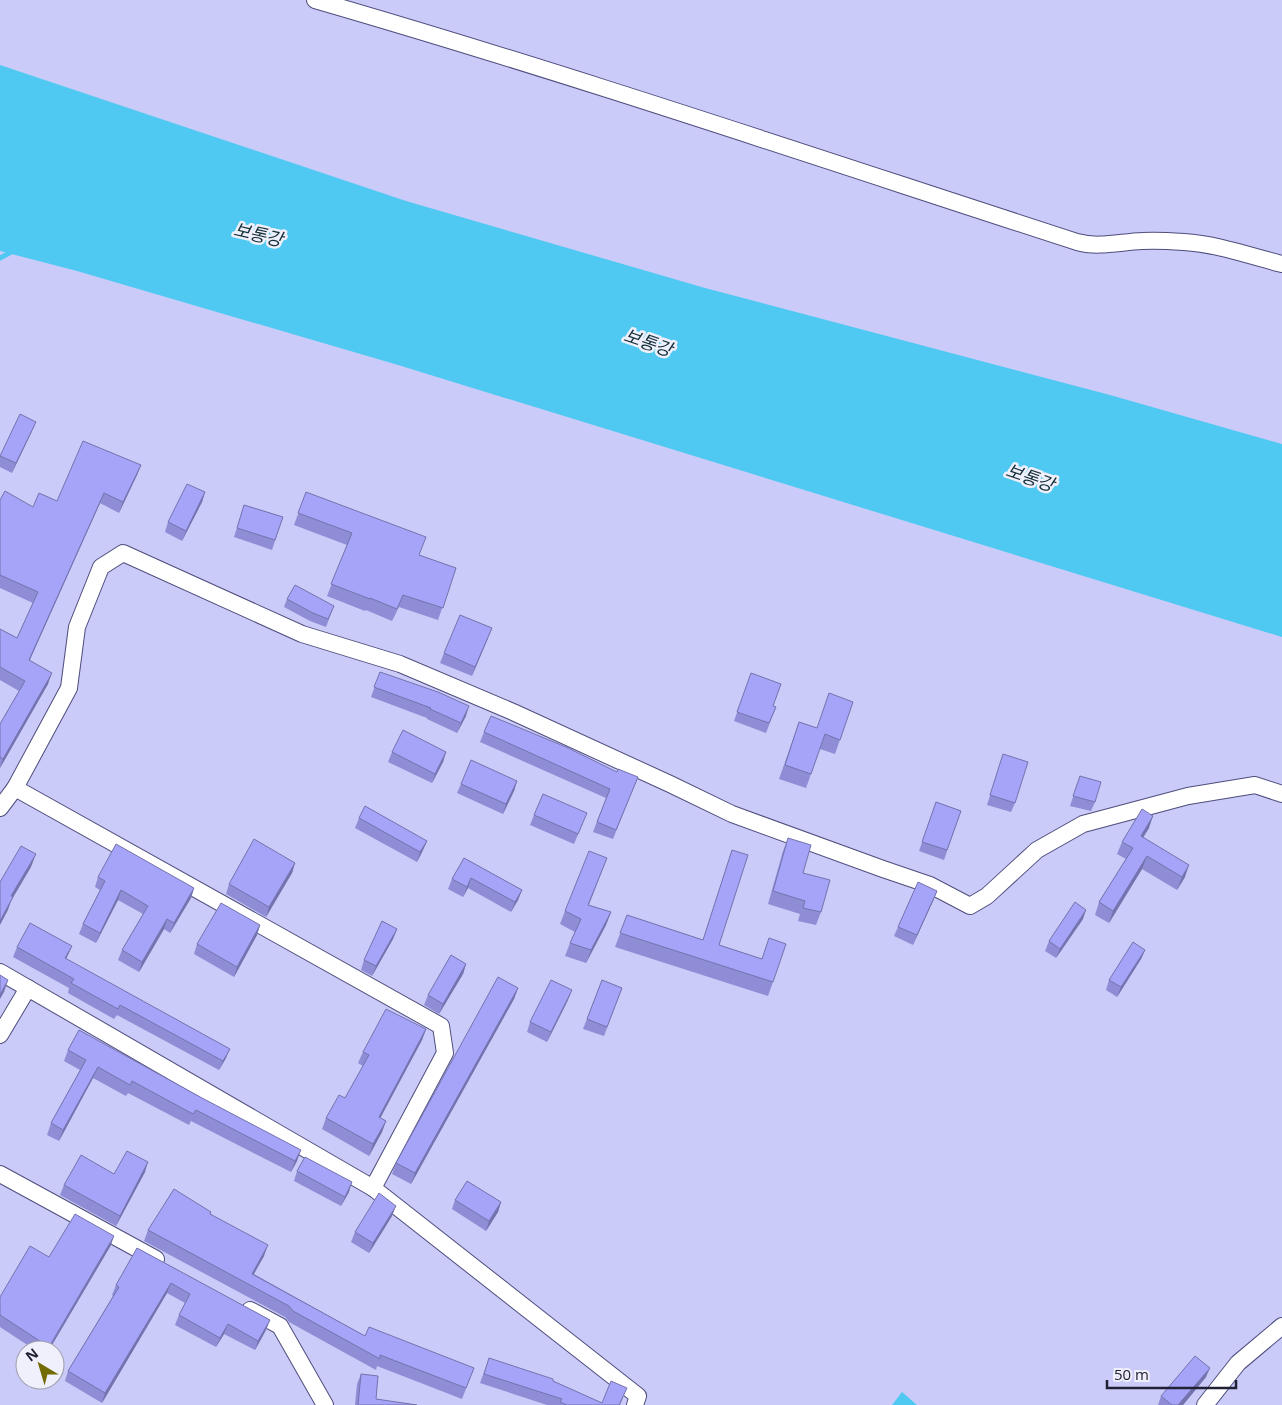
<svg xmlns="http://www.w3.org/2000/svg" width="1282" height="1405" font-family="'Open Sans','Noto Sans KR',sans-serif">
	<style>
		.water { fill: #4fc9f2 }
		.lines { fill: none; stroke-linecap: round; stroke-linejoin: round }
		.stream { stroke: #4fc9f2; stroke-width: 5 }
		.street-casing { stroke: #4e4d7d; stroke-width: 18 }
		.street { stroke: #fff; stroke-width: 16 }
		.wall { fill: #8e8dd5 }
		.shaded-wall { fill: #7473ae }
		.building { fill: #a5a4f8; stroke: #7473ae }
		.labels { text-anchor: middle; stroke-width: 5; stroke-linejoin: round; paint-order: stroke }
		.water-label { font-size: 18px; font-style: italic; fill: #152f38; stroke: #eff0fb }
	</style>
	<rect width="100%" height="100%" fill="#cacbf8"/>
	<!-- water -->
	<g class="water">
		<path d="M0,65L406,201L705,288L1110,395L1282,444V637L398,365L77,271L0,251Z"/>
		<path d="M902,1392L917,1405H892Z"/>
	</g>
	<g class="lines">
		<!-- stream -->
		<path class="stream" d="M0,258L15,250"/>
		<!-- street casing -->
		<g class="street-casing">
			<g id="street">
				<path d="M315,0C571,74 824,160 1077,242C1098,248 1120,242 1142,241C1156,240 1170,241 1184,242C1217,244 1250,256 1282,264"/>
				<path d="M15,788L441,1026L445,1053L373,1188"/>
				<path d="M0,808L15,788L69,688L77,627L101,567L123,553L302,634L400,664L513,712L670,784L732,814L883,869L930,885L970,906L987,896L1037,850L1083,824L1188,796L1255,785L1282,794"/>
				<path d="M0,972L373,1188L638,1396L635,1405"/>
				<path d="M0,1035L28,988"/>
				<path d="M0,1174L156,1259"/>
				<path d="M250,1310L280,1326L325,1405"/>
				<path d="M1205,1405L1238,1363L1282,1326"/>
			</g>
		</g>
		<!-- street -->
		<use href="#street" class="street"/>
	</g>
	<!-- wall -->
	<g class="wall">
		<path d="M32,431L12,473L0,467V456Z"/>
		<path d="M141,465L137,475L119,513L100,503L30,660L48,684L0,768V724L19,691L0,680V629L17,638L33,603L0,588V500L33,507L57,501Z"/>
		<path d="M205,492L202,502L182,541L165,532L168,522Z"/>
		<path d="M306,492L419,555L456,568L438,620L399,607L392,621L366,610L365,611L327,596L347,545L294,525Z"/>
		<path d="M244,505L283,517L272,550L234,537Z"/>
		<path d="M287,599L334,606L326,627L310,621L284,607Z"/>
		<path d="M488,638L472,676L440,663L444,653Z"/>
		<path d="M380,672L466,716L457,733L427,719V718L371,697Z"/>
		<path d="M751,673L773,706L776,707L766,733L734,721Z"/>
		<path d="M853,702L835,754L820,749L806,788L779,779L799,722L816,728Z"/>
		<path d="M484,732L617,772L638,777L613,839L593,832L606,798L480,742Z"/>
		<path d="M392,752H446L443,762L432,783L388,762Z"/>
		<path d="M1000,764L1015,803L1011,812L987,805Z"/>
		<path d="M1080,776L1095,802L1091,811L1070,806Z"/>
		<path d="M517,781L514,791L503,814L457,793L461,784Z"/>
		<path d="M936,802L961,811L944,860L919,851Z"/>
		<path d="M534,815L583,823L574,844L530,825Z"/>
		<path d="M359,818L427,841L423,850L417,862L355,828Z"/>
		<path d="M1149,828L1143,837L1185,877L1177,890L1142,869L1109,923L1095,915L1099,902L1126,859L1117,854L1122,842Z"/>
		<path d="M788,838L821,912L816,925L798,921L800,914L768,904L783,851Z"/>
		<path d="M732,850L719,945L762,959L769,938L773,982L768,996L615,947L627,915L703,940Z"/>
		<path d="M464,858L522,890L518,900L511,912L468,888L463,897L448,889L452,879Z"/>
		<path d="M607,858L589,905L611,912L606,925L586,963L565,956L570,943L575,932L560,924L565,911Z"/>
		<path d="M295,863L292,873L266,917L226,894L229,884Z"/>
		<path d="M98,877L194,888L191,898L170,933L164,929L139,972L118,960L122,950L143,914L118,900L96,943L79,934L83,924L100,890L95,887Z"/>
		<path d="M937,891L933,901L913,945L894,936L898,927Z"/>
		<path d="M1083,919L1056,958L1045,951L1049,941Z"/>
		<path d="M260,925L257,935L234,977L194,954L197,944Z"/>
		<path d="M397,929L393,939L372,976L361,970L364,960Z"/>
		<path d="M72,946L66,959L226,1058L219,1070L117,1015L114,1019L68,993L69,988L13,957L17,947Z"/>
		<path d="M1145,950L1141,959L1117,997L1106,990L1109,980Z"/>
		<path d="M466,964L463,974L439,1014L424,1005L428,995Z"/>
		<path d="M602,980L622,988L604,1036L583,1029Z"/>
		<path d="M518,988L514,999L411,1184L392,1174L396,1163Z"/>
		<path d="M568,1000L547,1042L527,1032L530,1022Z"/>
		<path d="M426,1029L422,1040L380,1118L386,1121L382,1132L369,1156L322,1129L326,1118L345,1098L363,1066L358,1063L363,1052Z"/>
		<path d="M79,1030L297,1161L291,1172L191,1121L189,1125L128,1093L126,1096L93,1078L59,1141L47,1135L51,1123L80,1070L64,1061L68,1050Z"/>
		<path d="M297,1171L349,1192L341,1206L294,1181Z"/>
		<path d="M145,1172L116,1226L60,1195L64,1185L114,1174Z"/>
		<path d="M455,1200L501,1202L498,1212L486,1231L452,1209Z"/>
		<path d="M211,1214L264,1256L254,1274L365,1336L474,1368L462,1399L377,1366L376,1370L289,1322L285,1317L144,1241L148,1230Z"/>
		<path d="M392,1216L369,1253L351,1242L355,1232Z"/>
		<path d="M111,1245L49,1350H35L0,1327V1297L49,1257Z"/>
		<path d="M137,1248L270,1320L266,1330L255,1350L224,1334L216,1347L175,1325L179,1315L185,1303L167,1293L102,1403L65,1381L68,1371L113,1296L112,1295L116,1285Z"/>
		<path d="M489,1358L553,1381L602,1403L623,1398L620,1405H547L480,1383Z"/>
		<path d="M361,1374L376,1399L417,1405H355L357,1384Z"/>
		<path d="M1206,1377L1183,1405H1158L1161,1396Z"/>
	</g>
	<!-- shaded-wall -->
	<g class="shaded-wall">
		<path d="M36,422L32,431L12,473L16,463Z"/>
		<path d="M141,465L137,475L119,513L123,502Z"/>
		<path d="M205,492L202,502L182,541L186,531Z"/>
		<path d="M104,493L100,503L25,670L29,660Z"/>
		<path d="M492,628L488,638L472,676L475,667Z"/>
		<path d="M52,673L48,684L0,768L3,759Z"/>
		<path d="M469,706L466,716L457,733L461,723Z"/>
		<path d="M446,752L443,762L432,783L435,774Z"/>
		<path d="M517,781L514,791L503,814L506,804Z"/>
		<path d="M1153,816L1149,828L1136,849L1141,836Z"/>
		<path d="M427,841L423,850L417,862L420,852Z"/>
		<path d="M36,854L31,867L11,901L8,910L0,925V921L11,896Z"/>
		<path d="M1147,856L1142,869L1109,923L1113,911Z"/>
		<path d="M295,863L292,873L266,917L269,907Z"/>
		<path d="M1189,865L1185,877L1177,890L1182,877Z"/>
		<path d="M471,878L468,888L463,897L467,887Z"/>
		<path d="M194,888L191,898L170,933L174,923Z"/>
		<path d="M121,890L118,900L96,943L100,933Z"/>
		<path d="M522,890L518,900L511,912L515,902Z"/>
		<path d="M937,891L933,901L913,945L917,935Z"/>
		<path d="M1086,910L1083,919L1056,958L1060,949Z"/>
		<path d="M611,912L606,925L586,963L591,950Z"/>
		<path d="M167,919L164,929L139,972L142,962Z"/>
		<path d="M260,925L257,935L234,977L237,967Z"/>
		<path d="M397,929L393,939L372,976L376,966Z"/>
		<path d="M72,946L68,955L61,968L65,958Z"/>
		<path d="M1145,950L1141,959L1117,997L1121,987Z"/>
		<path d="M466,964L463,974L439,1014L443,1004Z"/>
		<path d="M8,980L4,992L0,999V995Z"/>
		<path d="M518,988L514,999L411,1184L415,1173Z"/>
		<path d="M572,990L568,1000L547,1042L551,1032Z"/>
		<path d="M426,1029L422,1040L375,1128L379,1117Z"/>
		<path d="M230,1049L226,1058L219,1070L223,1061Z"/>
		<path d="M98,1067L93,1078L59,1141L63,1130Z"/>
		<path d="M386,1121L382,1132L369,1156L373,1144Z"/>
		<path d="M301,1150L297,1161L291,1172L295,1161Z"/>
		<path d="M148,1162L145,1172L116,1226L120,1216Z"/>
		<path d="M352,1182L349,1192L341,1206L345,1197Z"/>
		<path d="M501,1202L498,1212L486,1231L489,1221Z"/>
		<path d="M396,1206L392,1216L369,1253L373,1243Z"/>
		<path d="M114,1236L111,1245L49,1350H48Z"/>
		<path d="M268,1245L264,1256L248,1284L252,1274Z"/>
		<path d="M171,1283L167,1293L102,1403L105,1393Z"/>
		<path d="M270,1320L266,1330L255,1350L258,1341Z"/>
		<path d="M228,1324L224,1334L216,1347L220,1338Z"/>
		<path d="M1210,1368L1206,1377L1183,1405H1178Z"/>
	</g>
	<!-- building -->
	<g class="building">
		<path d="M20,414L36,422L16,463L0,456Z"/>
		<path d="M83,441L141,465L123,502L104,493L29,660L52,673L3,759L0,757V724L25,681L0,667V629L17,638L38,592L0,575V500L5,491L33,507L39,493L57,501Z"/>
		<path d="M187,484L205,492L186,531L168,522Z"/>
		<path d="M306,492L426,537L419,555L456,568L443,608L403,595L397,609L370,598V599L331,584L352,533L298,513Z"/>
		<path d="M244,505L283,517L275,540L237,528Z"/>
		<path d="M295,585L334,606L328,619L313,613L287,599Z"/>
		<path d="M460,615L492,628L475,667L444,653Z"/>
		<path d="M380,672L438,692L469,706L461,723L430,709L431,708L374,687Z"/>
		<path d="M751,673L781,684L773,706L776,707L769,723L737,712Z"/>
		<path d="M829,693L853,702L840,740L825,734L811,774L785,765L799,722L817,728Z"/>
		<path d="M491,716L566,747L617,772L618,769L638,777L616,830L597,822L610,789L484,732Z"/>
		<path d="M403,730L446,752L435,774L392,752Z"/>
		<path d="M1003,754L1028,762L1015,803L990,795Z"/>
		<path d="M471,760L517,781L506,804L461,784Z"/>
		<path d="M1080,776L1101,782L1095,802L1073,796Z"/>
		<path d="M543,794L587,813L578,834L534,815Z"/>
		<path d="M936,802L961,811L947,850L922,842Z"/>
		<path d="M365,806L427,841L420,852L359,818Z"/>
		<path d="M1142,809L1153,816L1141,836L1189,865L1182,877L1147,856L1113,911L1099,902L1133,848L1122,842Z"/>
		<path d="M788,838L811,845L803,873L830,880L821,912L803,908L805,901L773,891Z"/>
		<path d="M254,839L295,863L269,907L229,884Z"/>
		<path d="M116,844L194,888L174,923L167,919L142,962L122,950L148,906L121,890L100,933L83,924L105,881L98,877Z"/>
		<path d="M21,846L36,854L11,896L13,897L0,921V882Z"/>
		<path d="M732,850L748,855L719,945L762,959L769,938L786,944L773,982L620,933L627,915L703,940Z"/>
		<path d="M589,851L607,858L588,905L611,912L591,950L570,943L581,919L565,911Z"/>
		<path d="M464,858L522,890L515,902L471,878L467,887L452,879Z"/>
		<path d="M918,882L937,891L917,935L898,927Z"/>
		<path d="M1075,902L1086,910L1060,949L1049,941Z"/>
		<path d="M221,903L260,925L237,967L197,944Z"/>
		<path d="M382,921L397,929L376,966L364,960Z"/>
		<path d="M30,923L72,946L65,958L230,1049L223,1061L120,1005L118,1009L71,983L74,979L17,947Z"/>
		<path d="M1133,942L1145,950L1121,987L1109,980Z"/>
		<path d="M451,955L466,964L443,1004L428,995Z"/>
		<path d="M0,975L8,980L0,995Z"/>
		<path d="M498,977L518,988L415,1173L396,1163Z"/>
		<path d="M551,980L572,990L551,1032L530,1022Z"/>
		<path d="M602,980L622,988L607,1027L587,1019Z"/>
		<path d="M386,1009L426,1029L379,1117L386,1121L373,1144L326,1118L339,1095L345,1098L369,1055L363,1052Z"/>
		<path d="M79,1030L202,1098L301,1150L295,1161L196,1110L193,1114L132,1081L130,1085L98,1067L63,1130L51,1123L86,1060L68,1050Z"/>
		<path d="M127,1151L148,1162L120,1216L64,1185L81,1155L114,1174Z"/>
		<path d="M305,1157L352,1182L345,1197L297,1171Z"/>
		<path d="M467,1181L501,1202L489,1221L455,1200Z"/>
		<path d="M174,1189L211,1212L210,1214L268,1245L252,1274L365,1336L369,1327L474,1368L466,1388L380,1355V1359L293,1311L289,1306L148,1230Z"/>
		<path d="M379,1193L396,1206L373,1243L355,1232Z"/>
		<path d="M75,1214L114,1236L49,1347L0,1315V1297L30,1246L49,1257Z"/>
		<path d="M137,1248L270,1320L258,1341L228,1324L220,1338L179,1315L190,1294L171,1283L105,1393L68,1371L119,1287L116,1285Z"/>
		<path d="M1195,1356L1210,1368L1178,1405H1172L1161,1396Z"/>
		<path d="M489,1358L553,1379V1381L602,1403L611,1381L627,1388L619,1405H567L560,1402L562,1399L484,1374Z"/>
		<path d="M361,1374L378,1376L376,1399L417,1405H358Z"/>
	</g>
	<g class="labels">
		<!-- water labels -->
		<g class="water-label">
			<text transform="translate(258 235) rotate(13)" y="6">보통강</text>
			<text transform="translate(648 343) rotate(19)" y="6">보통강</text>
			<text transform="translate(1030 478) rotate(19)" y="6">보통강</text>
		</g>
	</g>
	<!-- north arrow -->
	<g transform="translate(40 1365) rotate(322)"><circle r="24" fill="#eff0fb" stroke="#9d9dac"/>
	<path d="M0-4L9 19L0 12L-9 19Z" fill="#736a02"/>
	<text y="-8" font-size="14" font-weight="bold" text-anchor="middle" fill="#212135">N</text>
	</g>
	<!-- scale -->
	<path d="M1107 1380v8h129v-8" fill="none" stroke="#212135" stroke-width="2.5"/>
	<text x="1114" y="1380" font-size="15" fill="#212135" stroke="#eff0fb" stroke-width="4" paint-order="stroke">50 m</text>
</svg>
